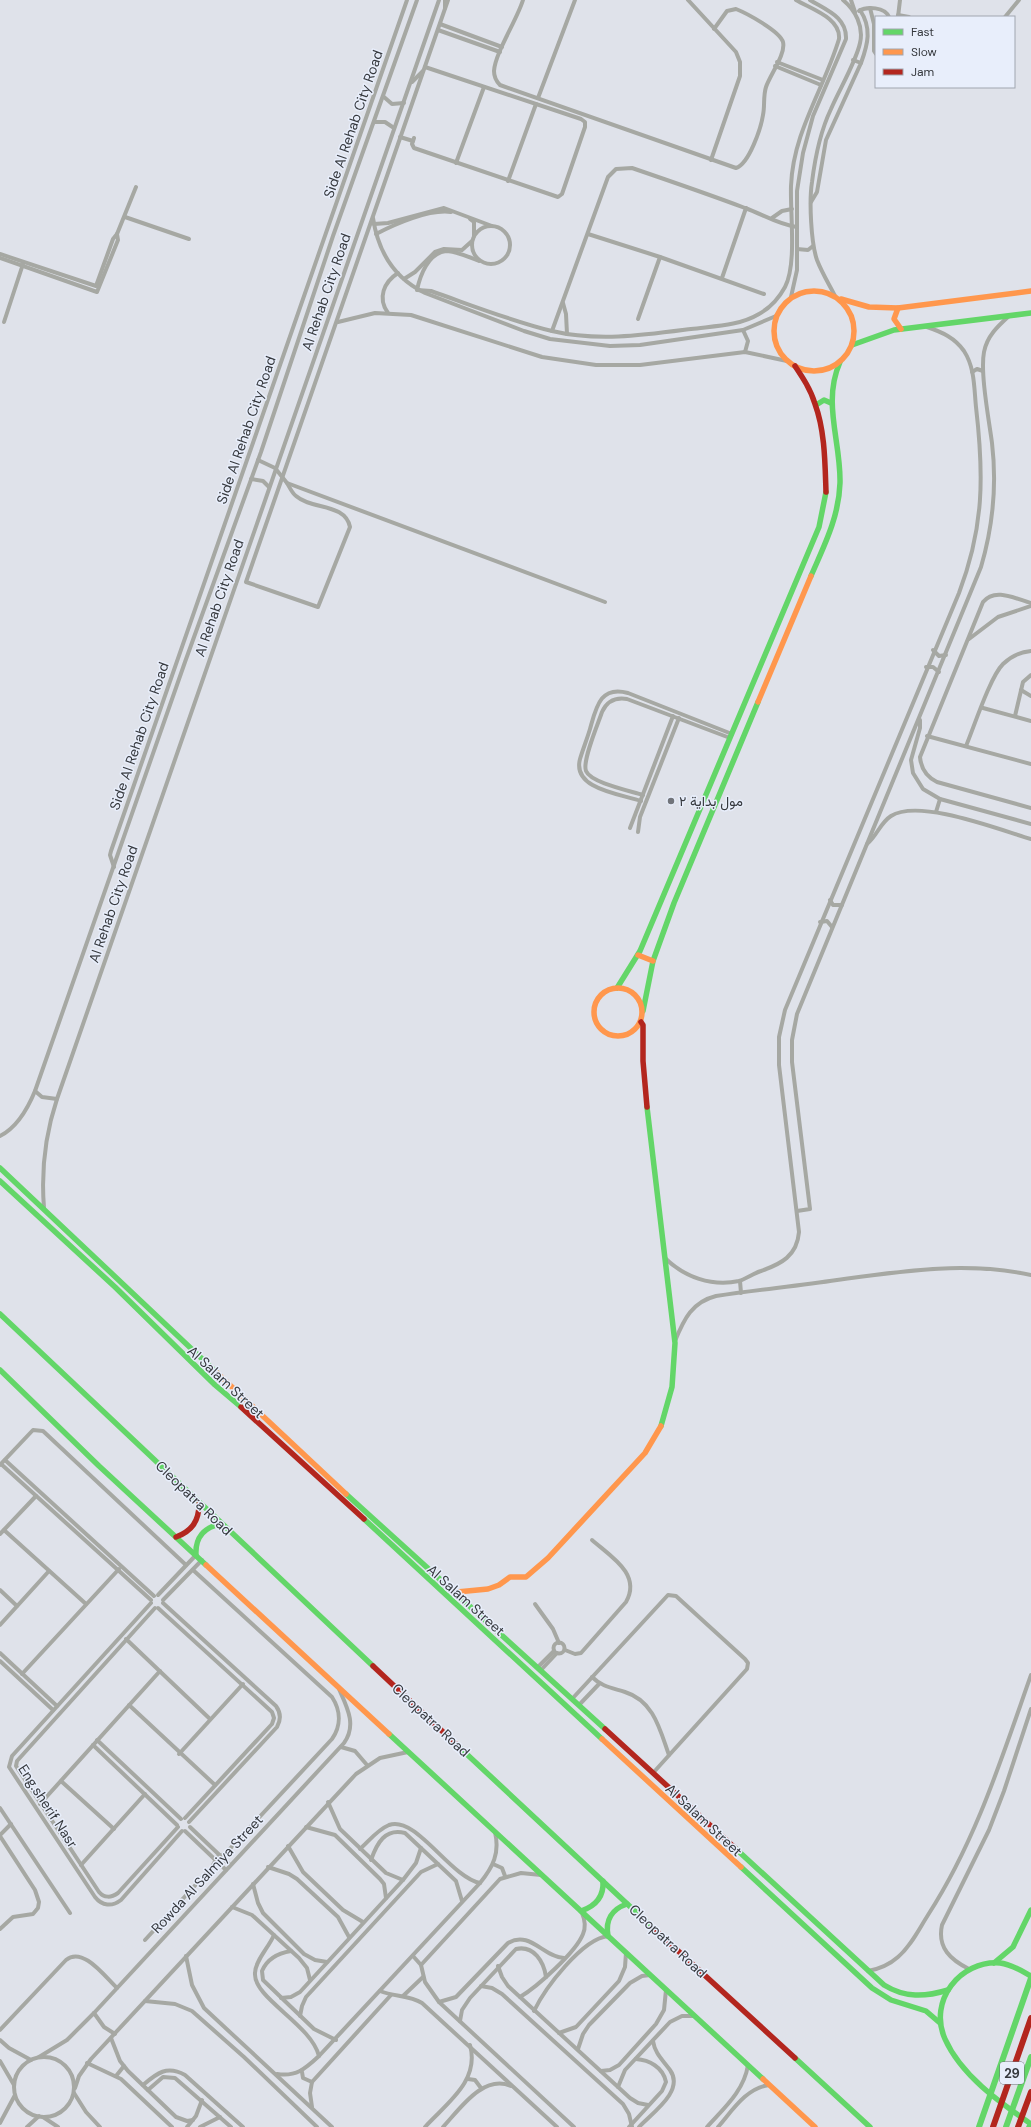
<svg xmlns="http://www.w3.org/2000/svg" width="1031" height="2127" font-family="'DM Sans',Vazirmatn,sans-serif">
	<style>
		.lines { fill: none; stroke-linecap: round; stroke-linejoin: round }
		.street { stroke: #a6a8a3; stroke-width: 4 }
		.fast { stroke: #63d668; stroke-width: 5.5 }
		.slow { stroke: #ff974d; stroke-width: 5.5 }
		.jam { stroke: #b3261e; stroke-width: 5.5 }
		.fast-bridge { stroke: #63d668; stroke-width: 6 }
		.jam-bridge { stroke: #b3261e; stroke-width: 6 }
		.poi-dot { fill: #71747a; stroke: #e8eefb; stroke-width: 1.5 }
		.labels { text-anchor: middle; stroke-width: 3; stroke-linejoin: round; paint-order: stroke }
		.shield { fill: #e8eefb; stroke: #6b6f77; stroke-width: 1 }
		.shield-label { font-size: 13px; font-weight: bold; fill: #36393e }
		.street-label { font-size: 14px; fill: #36393e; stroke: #e8eefb }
		.poi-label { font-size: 14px; fill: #36393e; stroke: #e8eefb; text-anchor: start }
	</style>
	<rect width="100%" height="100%" fill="#dfe2ea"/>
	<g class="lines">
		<!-- street -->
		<g class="street">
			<path d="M445,0V8"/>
			<path d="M523,0C517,20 495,53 494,71C494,77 496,81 500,85L736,168C749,164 761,128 763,115C765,106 763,96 766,87C770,75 786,54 783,42C780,31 746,13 736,9L727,11L714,29"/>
			<path d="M688,0L736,52L740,62V76L711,160"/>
			<path d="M851,0L855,12"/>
			<path d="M870,8L874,24V51L876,54"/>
			<path d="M860,10C872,28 868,44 861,63"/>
			<path d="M859,11C867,6 885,7 889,17"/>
			<path d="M898,15L909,17"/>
			<path d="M898,17L900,0"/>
			<path d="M1005,17L1019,0"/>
			<path d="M440,24L502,47"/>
			<path d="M438,30L500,52"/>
			<path d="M777,62L823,80"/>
			<path d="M775,66L821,85"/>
			<path d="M412,82L423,71"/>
			<path d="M384,97L392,104L404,103"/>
			<path d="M538,98L575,0"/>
			<path d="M374,122H385L394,128"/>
			<path d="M400,137L413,141"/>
			<path d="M414,138L412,144L414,148L558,197L562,194L585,127V122L581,119L425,67"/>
			<path d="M456,163L484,87"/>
			<path d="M508,181L536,104"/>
			<path d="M811,202L817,192L826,140L861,63L853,60"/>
			<path d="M125,217L189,239"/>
			<path d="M373,218C378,251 394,278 425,293L524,331L550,339L610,346L640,345L743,330L776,316"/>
			<path d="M772,218L782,211L792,209"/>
			<path d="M470,219L474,222V236"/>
			<path d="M374,224L388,223L444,208L492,226"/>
			<circle cx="491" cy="245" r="19"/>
			<path d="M376,234C395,224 429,209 451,212"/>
			<path d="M588,234L660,257L764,294"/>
			<path d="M797,249L808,250L813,246"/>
			<path d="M0,254L96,286L113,239L117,234L136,187"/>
			<path d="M0,258L97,292L118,240L117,234"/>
			<path d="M479,261C469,257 456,251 446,251C428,253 420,276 417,290L431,291C471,305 511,321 552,331C598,342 645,335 691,329C714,326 739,326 759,314C770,308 779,298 785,287C797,264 790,214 791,186C793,132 824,89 839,39C841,18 811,9 796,0"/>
			<path d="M722,278L746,208"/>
			<path d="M404,279L415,272L435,252L444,249L462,250L472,241"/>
			<path d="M835,296C829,284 822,273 817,260C811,243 809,201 812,182C815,158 820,132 831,109C839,90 856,62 860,43C864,26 855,10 843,0"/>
			<path d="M791,297L797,270V191L803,153L813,116L846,39C847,17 826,10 810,0"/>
			<path d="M563,303L566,314L567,334"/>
			<path d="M388,313C377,298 384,282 398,273"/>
			<path d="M638,319L660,257"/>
			<path d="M4,322L23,264"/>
			<path d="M338,322L375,313L411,315L542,357L596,365H640L745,352L787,361"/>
			<path d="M743,330L748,341L745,352"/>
			<path d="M552,331L608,177L616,169L632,168C670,181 708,194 745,208C762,214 779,225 797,227"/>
			<path d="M972,372L977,369L983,371"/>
			<path d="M258,460L275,468L287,483L605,602"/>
			<path d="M251,479L263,481L269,487"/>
			<path d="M287,483C290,488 292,493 296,496C312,510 345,503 350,527L318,607L246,582L448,0"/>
			<path d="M1031,603C1016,599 995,587 983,602L920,757C921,769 927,777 937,782L1031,808"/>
			<path d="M969,639L998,617L1031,606"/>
			<path d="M933,650L939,656L946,655"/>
			<path d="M926,667H933L939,672"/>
			<path d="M1021,690L1031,696"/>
			<path d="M983,708L1031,721"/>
			<path d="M1015,716L1023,682L1031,675"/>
			<path d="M920,720V728L911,760L913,773L923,789L940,799L1031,824"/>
			<path d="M927,736L1031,764"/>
			<path d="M966,746C974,727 990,677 1003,664C1011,656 1020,652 1031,651"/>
			<path d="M643,795C631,791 591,783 586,771C582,761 598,724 602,712C607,701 615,697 627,699L730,738"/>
			<path d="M641,801C620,794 572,789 580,759C583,749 587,739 590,729C596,708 600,685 628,693L732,734"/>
			<path d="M936,812L940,799"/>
			<path d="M630,828L673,716"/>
			<path d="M638,832L640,817L679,718"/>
			<path d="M867,844C877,836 880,823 891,816C919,798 1000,830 1031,839"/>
			<path d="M114,867L110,855L111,851L407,0"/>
			<path d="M830,900L833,905H842"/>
			<path d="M820,922L827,921L832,927"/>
			<path d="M35,1091L42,1097L57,1099"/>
			<path d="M0,1136C18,1127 28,1108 35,1091L185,662L261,452L333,236L417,0"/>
			<path d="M44,1208C41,1171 45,1135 57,1099L439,0"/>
			<path d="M797,1211L810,1209L792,1062V1040L797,1014L981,567C993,526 997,485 992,443C989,420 980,373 984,352C987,336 998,326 1009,316"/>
			<path d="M665,1258C684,1277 712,1287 739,1281C746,1279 754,1273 761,1271C781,1264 797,1256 799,1232L779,1065V1037L785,1010L959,593C984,527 984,476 976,407C974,388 975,368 964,351C955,338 942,332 927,327"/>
			<path d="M740,1281L741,1293"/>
			<path d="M675,1341C684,1319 692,1302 716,1296C756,1290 797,1286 837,1280C902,1271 966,1261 1031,1275"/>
			<path d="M5,1460L154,1596"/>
			<path d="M1,1464L151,1600"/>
			<path d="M0,1465L33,1430L43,1431L186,1565"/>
			<path d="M4,1530L86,1604"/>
			<path d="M0,1534L36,1496"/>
			<path d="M0,1590L17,1606"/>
			<path d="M158,1595L196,1555"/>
			<path d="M163,1600L202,1560"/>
			<path d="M151,1603L12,1756L9,1767L95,1897C102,1906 112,1907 121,1900L182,1831"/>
			<path d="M163,1603L276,1706C281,1713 281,1720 277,1727L189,1822"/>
			<path d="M535,1604L553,1629L559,1643"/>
			<path d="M155,1608L17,1761L16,1766L99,1892C104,1898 111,1898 118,1893L178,1827"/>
			<path d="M158,1608L272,1712L274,1718L272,1724L185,1818"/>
			<path d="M0,1625L49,1571"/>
			<path d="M126,1639L210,1719"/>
			<circle cx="559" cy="1648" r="5.5"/>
			<path d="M565,1650L575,1654L581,1653L626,1602C642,1574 610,1556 592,1540"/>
			<path d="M0,1653L57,1706"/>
			<path d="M0,1661L53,1710"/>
			<path d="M538,1667L554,1651"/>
			<path d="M541,1670L557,1653"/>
			<path d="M22,1674L119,1569"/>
			<path d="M592,1677C602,1687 613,1688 625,1692C654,1701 660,1730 669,1755"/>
			<path d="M572,1699L668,1595L676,1596L745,1659L748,1663L747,1669L653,1773"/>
			<path d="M129,1705L215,1785"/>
			<path d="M579,1705L599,1684"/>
			<path d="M97,1740L181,1819"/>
			<path d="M93,1745L177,1825"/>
			<path d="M341,1747L355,1751L367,1765"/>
			<path d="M179,1754L243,1684"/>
			<path d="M61,1781L114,1829"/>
			<path d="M328,1802L340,1829L386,1873L403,1880"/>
			<path d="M40,1804L160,1671"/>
			<path d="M0,1808L70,1913"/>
			<path d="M190,1827L230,1865"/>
			<path d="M306,1827L335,1835L380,1879L384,1884L386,1898"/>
			<path d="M185,1831L226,1870"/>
			<path d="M0,1835L11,1824"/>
			<path d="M0,1836L35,1890L39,1902L38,1908L33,1914L13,1917L0,1929"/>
			<path d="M288,1846L303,1872L343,1910L363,1922"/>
			<path d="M360,1849C369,1841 377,1830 389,1825C416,1815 450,1877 480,1883"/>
			<path d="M371,1860C377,1843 385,1828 405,1833L456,1881L462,1901"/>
			<path d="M493,1864L502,1868L505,1876"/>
			<path d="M81,1865L145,1794"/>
			<path d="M268,1867L289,1874L297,1879L338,1917L349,1937"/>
			<path d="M253,1884L258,1903L263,1913L304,1954L315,1960L327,1962"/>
			<path d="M232,1907L252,1915L299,1958L307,1968L310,1980"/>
			<path d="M274,1935C269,1947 255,1961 255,1973C253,1998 311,2024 319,2056"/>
			<path d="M145,1940L212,1867C220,1853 211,1861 226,1853L332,1739C341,1726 341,1711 332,1697L193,1570"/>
			<path d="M291,1951C279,1953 267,1959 262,1971L263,1980L314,2029L336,2040"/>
			<path d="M186,1956L192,1985L204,2008L332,2127"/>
			<path d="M413,1956L421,1965L425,1982L439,2002L574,2127"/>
			<path d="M421,1965L500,1879L521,1873L541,1875"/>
			<path d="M498,1966L502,1977L508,1986L630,2098L638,2103L648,2105"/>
			<path d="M969,1969C951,1960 937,1948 942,1925L989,1830L1004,1791L1031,1709"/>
			<path d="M868,1971C879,1969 889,1965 898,1957C911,1946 919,1929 928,1915C976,1841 1002,1757 1031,1675"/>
			<path d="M481,1986L492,1988L502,1994L623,2104L629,2114L632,2127"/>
			<path d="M380,1991C394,1997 409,1995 422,2003L557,2127"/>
			<path d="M403,1996L423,1977"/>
			<path d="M520,1997C537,1987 576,1952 583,1934C586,1927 585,1920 582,1913"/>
			<path d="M281,1998L291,1997L300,1992L403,1880L416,1863L421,1848"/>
			<path d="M145,2001L175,2004L192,2011L244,2057L317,2127"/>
			<path d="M439,2002L456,1997L508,1943C530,1930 543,1957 564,1958"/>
			<path d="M534,2011C545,1988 582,1939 608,1936"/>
			<path d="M94,2013L104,2027L115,2034"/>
			<path d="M300,2016L302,2006L306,1997L421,1872L438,1864"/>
			<path d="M460,2021L462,2010L470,1998L516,1949C534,1945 544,1962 546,1977"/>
			<path d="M0,2030L66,1960C83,1946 105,1977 117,1988"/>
			<path d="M559,2033L576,2027L619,1981L625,1967L626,1953"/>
			<path d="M111,2038L120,2061L128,2071L176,2117L187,2121L193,2120"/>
			<path d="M0,2040L9,2048L31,2060"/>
			<path d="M578,2049L583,2034L589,2025L630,1983L642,1976L650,1975"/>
			<path d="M39,2057L67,2040L94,2013L344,1743C357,1725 347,1707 339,1689"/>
			<circle cx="44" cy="2087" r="30"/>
			<path d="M0,2061L14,2085"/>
			<path d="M87,2063L121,2079L172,2127"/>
			<path d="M601,2071L610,2070L619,2065L656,2024L664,2010L666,1990"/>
			<path d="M302,2072L303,2078L312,2082"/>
			<path d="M277,2074C296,2077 305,2069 319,2056L480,1883C493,1867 500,1853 495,1832"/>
			<path d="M116,2076L124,2066"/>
			<path d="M468,2079L475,2080L481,2088"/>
			<path d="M143,2085C157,2073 167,2065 185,2075L243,2127"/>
			<path d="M618,2087L625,2070L670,2022L682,2016H695"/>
			<path d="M75,2088L79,2076L91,2059L356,1774L380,1758L408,1752"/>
			<path d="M148,2090L163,2077L175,2078L231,2127"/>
			<path d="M74,2093L86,2112L100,2127"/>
			<path d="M312,2107L310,2093L312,2082L391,1995"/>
			<path d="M43,2117L58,2127"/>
			<path d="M0,2123L15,2095"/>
			<path d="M27,2127L39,2116"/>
			<path d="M187,2127L196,2116L202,2100"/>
			<path d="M200,2127L220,2117"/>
			<path d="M425,2127C447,2103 480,2081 470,2045"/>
			<path d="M443,2127C460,2109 483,2074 511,2086"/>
			<path d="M629,2127L662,2091L666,2082C663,2067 649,2060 636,2059"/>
			<path d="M639,2127C652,2113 685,2091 670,2070C663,2060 655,2054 653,2041"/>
			<path d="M707,2127C724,2108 744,2091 748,2065"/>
			<path d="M718,2127C732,2111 746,2088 769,2085"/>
		</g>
		<!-- fast -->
		<g class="fast">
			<path d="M852,345L894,330L1031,313"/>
			<path d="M816,405L824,400L831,403"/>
			<path d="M811,576C824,546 839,517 840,483C841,441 822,403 840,362"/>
			<path d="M617,988L640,951L819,527L826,492"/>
			<path d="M643,1011L653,961L674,903L758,702"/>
			<path d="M647,1107L675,1343L672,1387L661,1426"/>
			<path d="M0,1168L216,1372"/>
			<path d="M0,1181L115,1287L215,1385L241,1407"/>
			<path d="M0,1314L373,1666"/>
			<path d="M0,1370L99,1466L206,1565"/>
			<path d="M346,1494L605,1729"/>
			<path d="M364,1519L602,1739"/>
			<path d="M196,1555C195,1538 204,1527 221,1524"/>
			<path d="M389,1734L763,2079"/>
			<path d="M458,1746L652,1927"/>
			<path d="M735,1848L884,1985C905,1998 925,1997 948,1990"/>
			<path d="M741,1867L872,1988L891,2000L926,2011L940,2023"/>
			<path d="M581,1911C596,1906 604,1897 603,1881"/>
			<path d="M608,1936C605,1920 612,1909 627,1904"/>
			<path d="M994,1963L1013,1947L1031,1910"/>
			<path d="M1031,1976C1022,1971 1011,1964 1000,1963C960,1960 928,2001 945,2039C961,2075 999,2102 1031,2124"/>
			<path d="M795,2058L870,2127"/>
			<path d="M1029,2127L1031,2124"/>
		</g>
		<!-- slow -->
		<g class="slow">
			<circle cx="814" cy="331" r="40"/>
			<path d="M841,299L869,307L898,308L1031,291"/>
			<path d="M898,308L894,319L901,329"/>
			<path d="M758,702L811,576"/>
			<path d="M638,955L653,961"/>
			<circle cx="618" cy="1012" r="24"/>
			<path d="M216,1372L346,1494"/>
			<path d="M206,1565L389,1734"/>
			<path d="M457,1592L488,1589L499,1585L510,1577H526L548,1558L645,1453L661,1426"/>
			<path d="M602,1739L741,1867"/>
			<path d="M763,2079L815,2127"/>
		</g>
		<!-- jam -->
		<g class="jam">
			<path d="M795,366C803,378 811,390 815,404C825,431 825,463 826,492"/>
			<path d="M641,1022L643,1025V1061L647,1107"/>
			<path d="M241,1407L364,1519"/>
			<path d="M176,1537C192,1531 199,1521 199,1504"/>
			<path d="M373,1666L458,1746"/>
			<path d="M605,1729L735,1848"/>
			<path d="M652,1927L795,2058"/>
		</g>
		<!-- fast-bridge -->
		<g class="fast-bridge">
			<path d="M979,2127L1031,1978"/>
			<path d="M1006,2127L1031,2057"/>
		</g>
		<!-- jam-bridge -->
		<g class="jam-bridge">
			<path d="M993,2127L1031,2018"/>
			<path d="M1018,2127L1031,2092"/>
		</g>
	</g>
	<!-- markers -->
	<circle class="poi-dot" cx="671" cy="801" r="4"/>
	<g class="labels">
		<!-- shield labels -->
		<rect class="shield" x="1000" y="2062" width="24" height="22" rx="3"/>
		<g class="shield-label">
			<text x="1012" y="2078">29</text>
		</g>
		<!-- street labels -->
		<g class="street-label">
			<text transform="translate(353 124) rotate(-71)" y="5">Side Al Rehab City Road</text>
			<text transform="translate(326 292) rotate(-71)" y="5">Al Rehab City Road</text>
			<text transform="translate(246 430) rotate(-71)" y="5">Side Al Rehab City Road</text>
			<text transform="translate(219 598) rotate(-71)" y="5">Al Rehab City Road</text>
			<text transform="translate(139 736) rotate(-71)" y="5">Side Al Rehab City Road</text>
			<text transform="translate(113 904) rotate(-71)" y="5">Al Rehab City Road</text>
			<text transform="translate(226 1382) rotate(43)" y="5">Al Salam Street</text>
			<text transform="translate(194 1498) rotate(44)" y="5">Cleopatra Road</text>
			<text transform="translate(466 1600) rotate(42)" y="5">Al Salam Street</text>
			<text transform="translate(431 1720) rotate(43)" y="5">Cleopatra Road</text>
			<text transform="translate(48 1806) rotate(57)" y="5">Eng.sherif Nasr</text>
			<text transform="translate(704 1820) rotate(43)" y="5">Al Salam Street</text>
			<text transform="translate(207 1874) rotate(-47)" y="5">Rowda Al Salmiya Street</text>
			<text transform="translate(668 1941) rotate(43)" y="5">Cleopatra Road</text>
		</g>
		<!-- poi labels -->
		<g class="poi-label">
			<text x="679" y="806">مول بداية ۲</text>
		</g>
	</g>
	<!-- legend -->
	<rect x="875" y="16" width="140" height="72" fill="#e8eefb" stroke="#a1a6af"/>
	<rect x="883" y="29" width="20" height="6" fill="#63d668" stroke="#a1a6af"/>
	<text x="911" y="36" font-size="12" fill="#36393e">Fast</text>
	<rect x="883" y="49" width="20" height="6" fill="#ff974d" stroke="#a1a6af"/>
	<text x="911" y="56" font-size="12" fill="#36393e">Slow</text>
	<rect x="883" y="69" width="20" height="6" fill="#b3261e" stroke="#a1a6af"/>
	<text x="911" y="76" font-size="12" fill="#36393e">Jam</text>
</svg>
